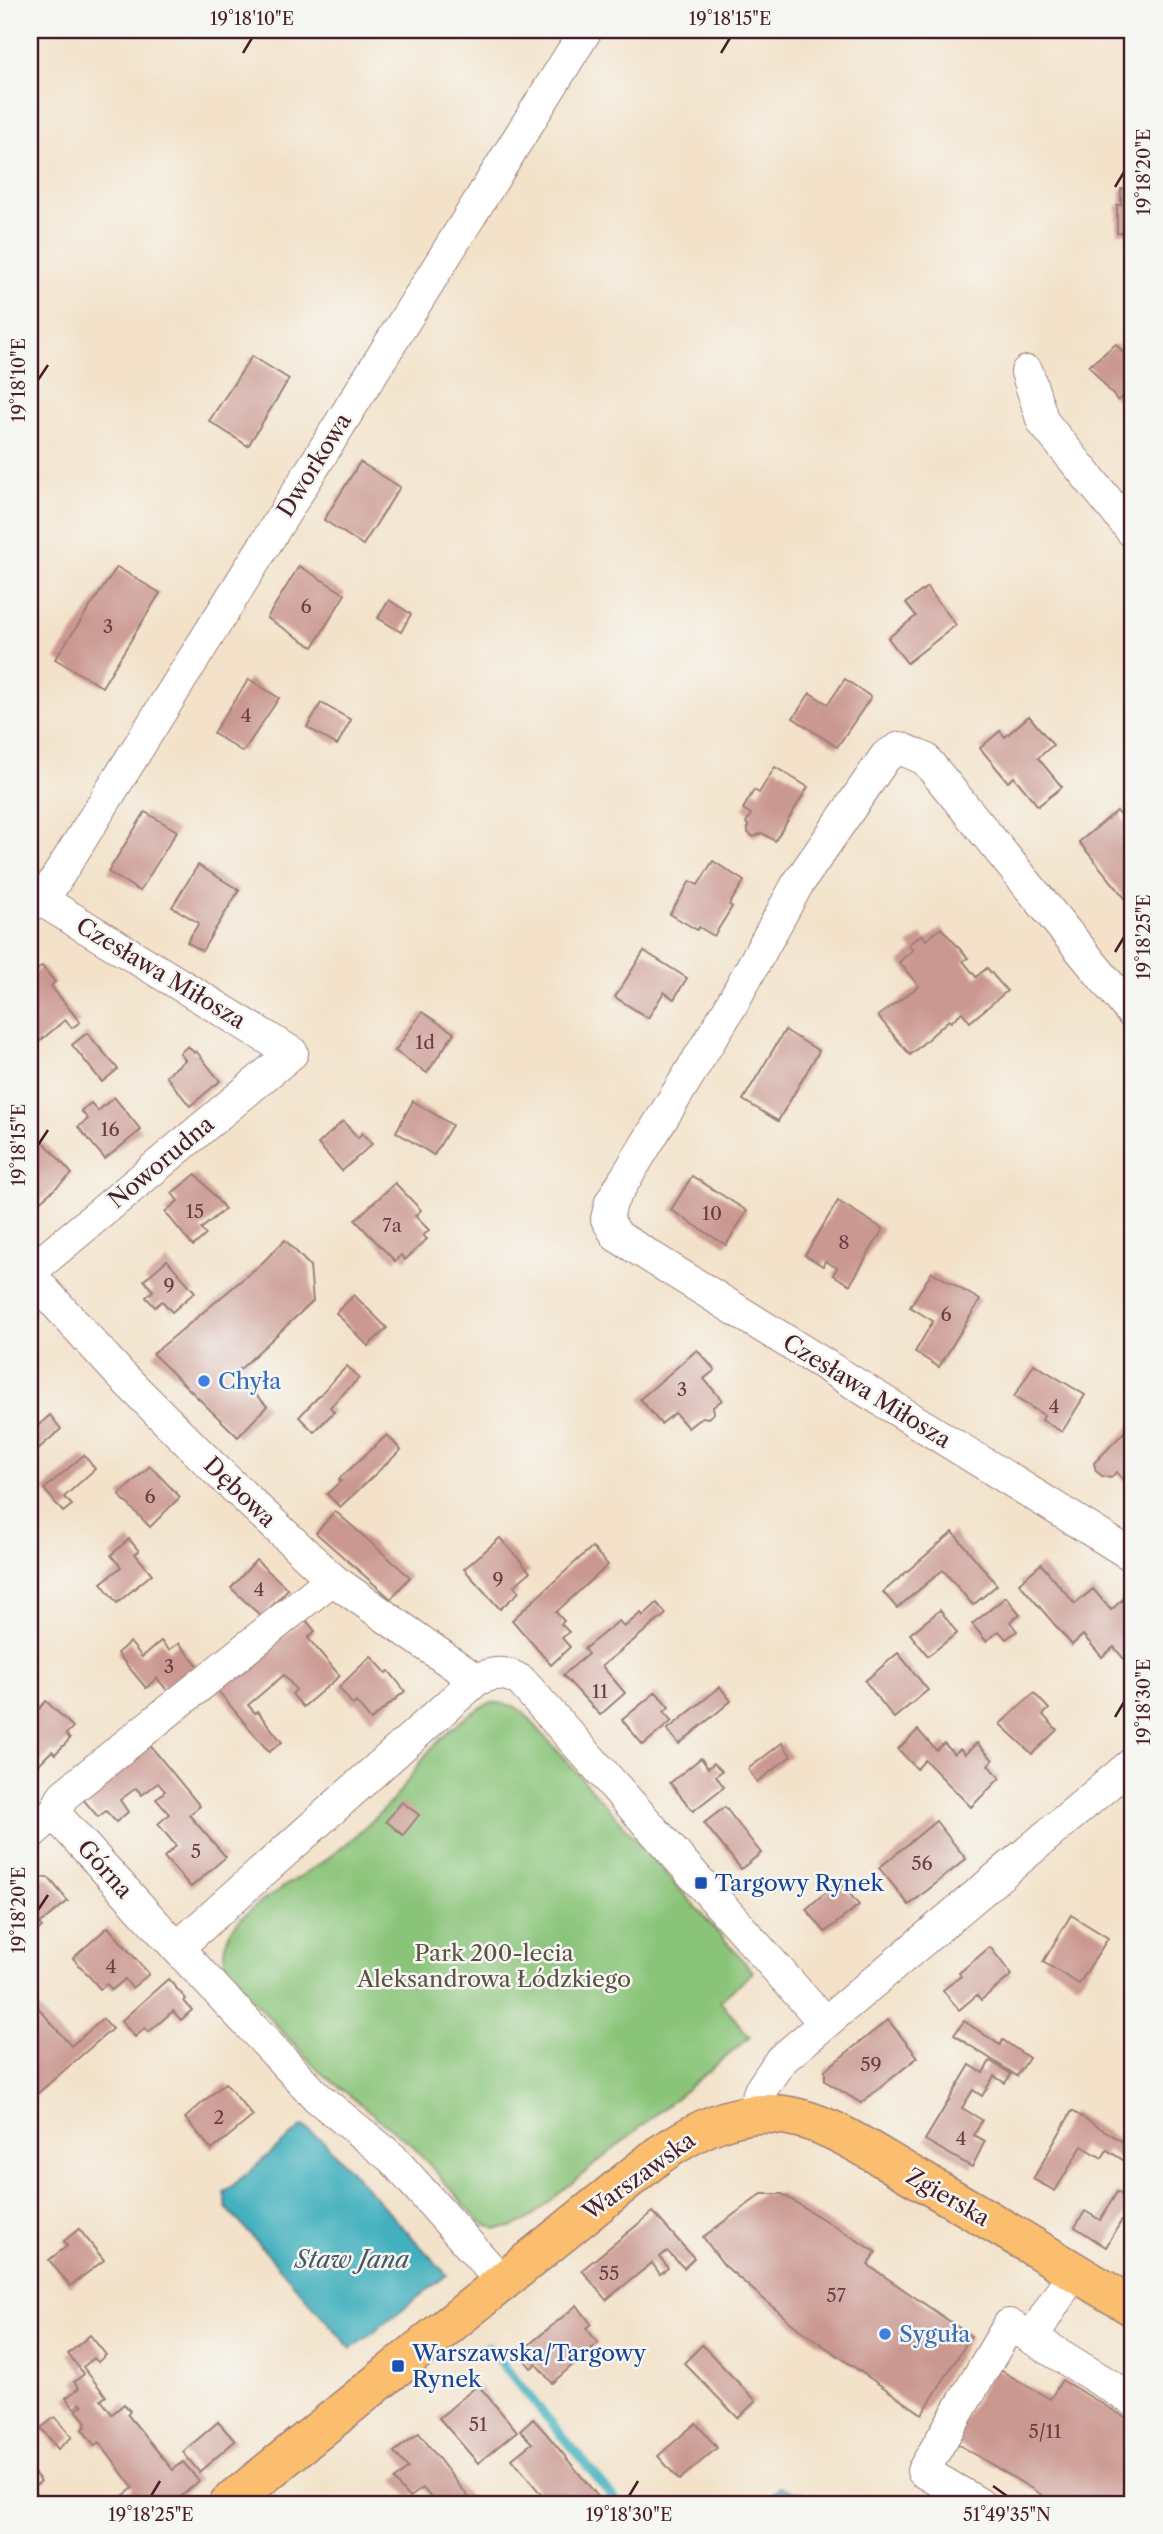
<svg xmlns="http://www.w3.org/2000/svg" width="1163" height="2534" font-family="'Libre Caslon Text',serif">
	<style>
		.park { fill: #8ac479; stroke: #6a7252; stroke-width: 2 }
		.water { fill: #42b0be; stroke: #466874; stroke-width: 2 }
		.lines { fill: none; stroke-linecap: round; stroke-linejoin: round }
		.stream { stroke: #42b0be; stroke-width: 9 }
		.building { fill: #cb9891 }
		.minor-casing { stroke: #9e807a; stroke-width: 34 }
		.major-casing { stroke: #9e807a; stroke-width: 41 }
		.minor { stroke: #fff; stroke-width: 32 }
		.major { stroke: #fbbd6e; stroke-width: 38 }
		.ticks { fill: none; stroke: #4a1f2b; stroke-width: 2.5 }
		.shop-dot { fill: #3f7fe0; stroke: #f6f6f2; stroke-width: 2.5 }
		.transit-dot { fill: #1a4fb4; stroke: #f6f6f2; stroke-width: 2.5 }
		.labels { text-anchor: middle; stroke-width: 5; stroke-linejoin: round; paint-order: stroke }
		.number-label { font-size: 19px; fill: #6a3d44 }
		.street-label { font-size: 23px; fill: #4a1f2b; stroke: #f6f6f2 }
		.shop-label { font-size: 23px; fill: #366cbe; stroke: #f6f6f2; text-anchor: start }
		.transit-label { font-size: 23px; fill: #164399; stroke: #f6f6f2; text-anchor: start }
		.park-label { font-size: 23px; fill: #5d5142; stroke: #f6f6f2 }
		.water-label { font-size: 24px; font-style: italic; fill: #475966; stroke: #f6f6f2 }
		.neatline { fill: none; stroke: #4a1f2b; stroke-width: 2.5 }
		.ticks-label { font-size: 18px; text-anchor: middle; fill: #4a1f2b }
	</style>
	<rect width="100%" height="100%" fill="#f6f6f2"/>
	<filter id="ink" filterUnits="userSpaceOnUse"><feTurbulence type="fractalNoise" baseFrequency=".0143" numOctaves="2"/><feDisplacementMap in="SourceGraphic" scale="14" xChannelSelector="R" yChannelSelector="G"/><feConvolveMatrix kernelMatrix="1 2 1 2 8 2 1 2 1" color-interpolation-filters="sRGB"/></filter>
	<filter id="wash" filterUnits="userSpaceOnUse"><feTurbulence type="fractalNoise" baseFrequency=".00686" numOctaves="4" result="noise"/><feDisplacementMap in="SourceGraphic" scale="28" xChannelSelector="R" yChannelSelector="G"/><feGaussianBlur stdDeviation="1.57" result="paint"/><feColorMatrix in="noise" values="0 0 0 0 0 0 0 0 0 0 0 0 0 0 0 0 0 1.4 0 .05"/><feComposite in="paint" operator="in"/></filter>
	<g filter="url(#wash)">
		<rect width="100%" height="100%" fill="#f3e2c9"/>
		<!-- park -->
		<path class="park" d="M493,1702L514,1706L523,1712L753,1972L720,2001L750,2037L527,2220L513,2227L496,2229L479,2221L412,2145L319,2071L235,1981C223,1965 220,1950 230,1932C248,1904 301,1878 328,1858C350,1842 373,1821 392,1801C406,1786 416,1766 430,1750C447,1732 470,1710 493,1702Z"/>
		<!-- water -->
		<g class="water">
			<path d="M303,2126L325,2143L447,2275L351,2349L227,2208L224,2193Z"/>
			<path d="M780,2487L802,2493L812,2504H765Z"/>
		</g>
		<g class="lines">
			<!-- stream -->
			<path class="stream" d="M488,2347L619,2504"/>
		</g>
		<g id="blocks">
			<!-- building -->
			<g class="building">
				<path d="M1133,188V252H1128V233H1117V205H1121V189Z"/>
				<path d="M1116,344L1133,365V389L1118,401L1089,366Z"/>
				<path d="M252,356L289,379L248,446L209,421Z"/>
				<path d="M360,462L400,487L363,545L324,520Z"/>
				<path d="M299,566L345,594L313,647L267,618Z"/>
				<path d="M117,567L160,593L102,687L55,659Z"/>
				<path d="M927,587L956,625L907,663L888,638L916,616L906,603Z"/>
				<path d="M389,600L411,614L401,632L378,618Z"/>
				<path d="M249,679L279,698L243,752L213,733Z"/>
				<path d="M845,679L871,697L837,747L793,718L810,693L828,704Z"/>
				<path d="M321,703L351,720L337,745L307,727Z"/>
				<path d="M1029,716L1053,745L1038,758L1062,787L1038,806L1014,777L1008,782L980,748L1000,731L1005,737Z"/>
				<path d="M775,767L808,787L775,841L762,833L754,837L748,833V825L746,823L751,814L743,809L754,790L759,793Z"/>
				<path d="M1117,811L1133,831V908L1079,842Z"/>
				<path d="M145,812L177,831L140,891L108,872Z"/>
				<path d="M713,861L744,881L729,905L732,907L714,936L699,927L697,930L670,914L690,881L698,885Z"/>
				<path d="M198,865L239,890L202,951L187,942L199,923L172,907Z"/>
				<path d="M941,928L968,958L963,961L976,977L987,968L1007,991L970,1022L962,1012L951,1022L949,1020L910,1055L878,1016L919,986L899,962L913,950L908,945L922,934L926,940Z"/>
				<path d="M644,951L687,978L674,999L664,992L648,1018L615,997Z"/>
				<path d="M42,966L55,982L51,986L80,1022L72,1028L65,1020L34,1046L30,1041V1000L33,997L30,993V976Z"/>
				<path d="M422,1012L454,1033L427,1073L395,1051Z"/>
				<path d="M785,1030L819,1051L778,1121L743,1100Z"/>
				<path d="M87,1033L118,1069L102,1082L72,1045Z"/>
				<path d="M188,1046L194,1053L196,1051L220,1081L190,1106L166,1076L185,1060L180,1053Z"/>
				<path d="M114,1097L141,1130L105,1159L78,1127L88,1119L81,1111L91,1103L98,1111Z"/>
				<path d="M413,1101L452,1125L434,1155L396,1132Z"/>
				<path d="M343,1121L358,1138L362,1133L372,1144L342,1171L318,1144Z"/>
				<path d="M43,1141L72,1174L31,1209L30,1152Z"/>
				<path d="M196,1174L225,1209L201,1229L206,1235L193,1246L165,1212L178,1201L172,1193Z"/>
				<path d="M692,1176L747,1211L726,1245L671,1210Z"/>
				<path d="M395,1183L421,1210L415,1216L429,1230L423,1236L427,1239L405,1260L401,1255L395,1261L355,1220Z"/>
				<path d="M838,1201L883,1229L850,1285L833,1275L837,1268L825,1261L823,1266L805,1255Z"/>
				<path d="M285,1240L310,1266L313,1301L235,1374L267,1406L238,1437L153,1354L261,1264Z"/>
				<path d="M167,1260L195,1292L172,1312L162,1301L155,1307L146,1297L153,1291L144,1280Z"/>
				<path d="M932,1272L980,1300L939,1367L915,1352L933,1321L910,1307Z"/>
				<path d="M354,1295L387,1328L368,1346L336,1313Z"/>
				<path d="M697,1350L715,1370L704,1379L722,1400L713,1407L714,1413L708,1418L702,1417L688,1428L675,1413L661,1424L640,1399Z"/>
				<path d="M1034,1364L1085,1395L1062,1432L1042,1420L1044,1415L1014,1397Z"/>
				<path d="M347,1366L359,1378L330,1407L334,1412L314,1432L299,1417Z"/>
				<path d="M50,1415L61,1429L30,1456V1433Z"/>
				<path d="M1133,1423V1484L1130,1487L1116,1472L1111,1478L1102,1476L1096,1471L1094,1463Z"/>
				<path d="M387,1435L401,1450L340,1507L327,1494L341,1481L339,1479Z"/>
				<path d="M84,1455L95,1469L64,1497L72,1505L63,1512L44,1489Z"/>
				<path d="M150,1466L180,1497L150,1527L119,1495Z"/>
				<path d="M335,1511L410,1577L391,1599L316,1533Z"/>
				<path d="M953,1532L997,1585L973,1605L943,1570L897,1608L883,1592Z"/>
				<path d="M500,1538L530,1572L514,1586L519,1592L500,1609L464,1569Z"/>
				<path d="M129,1539L139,1551L135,1554L152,1574L117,1603L101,1583L121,1567L111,1555Z"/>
				<path d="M592,1547L608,1565L556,1612L564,1621L561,1624L569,1632L562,1638L570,1647L551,1665L512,1620Z"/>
				<path d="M256,1560L288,1589L262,1617L231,1588Z"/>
				<path d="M1041,1564L1075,1604L1093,1589L1111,1610L1122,1600L1133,1613V1670L1114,1647L1102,1657L1083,1635L1072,1645L1019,1583Z"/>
				<path d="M1006,1597L1020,1614L1010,1622L1017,1631L1006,1639L999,1631L986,1641L972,1624Z"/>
				<path d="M657,1603L666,1614L602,1666L625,1693L600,1715L563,1675L588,1654L584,1649L619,1621L624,1627L641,1613L643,1616Z"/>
				<path d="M940,1610L957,1633L928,1656L910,1634Z"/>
				<path d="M305,1619L315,1631L308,1638L340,1676L303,1707L292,1694L296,1690L284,1675L248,1705L255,1713L257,1711L282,1742L269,1752L218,1691Z"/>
				<path d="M161,1641L169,1650L179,1643L201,1669L170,1694L157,1678L146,1688L117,1653L130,1642L142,1657Z"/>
				<path d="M898,1653L928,1690L894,1718L865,1681Z"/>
				<path d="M371,1656L386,1673L389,1671L405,1691L371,1720L356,1702L353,1705L339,1687Z"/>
				<path d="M720,1687L731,1701L679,1744L667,1730Z"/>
				<path d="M656,1692L669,1707L664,1712L672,1721L643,1745L622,1720Z"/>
				<path d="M1034,1693L1049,1709L1043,1715L1057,1730L1032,1754L1000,1724Z"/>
				<path d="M46,1701L73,1727L66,1734L70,1739L55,1754L52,1751L30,1773V1712L36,1706L39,1709Z"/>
				<path d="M918,1730L936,1750L944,1743L954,1754L960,1749L965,1754L977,1743L993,1760L988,1765L1000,1778L971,1807L925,1760L917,1769L898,1749Z"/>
				<path d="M148,1743L200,1806L189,1815L226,1857L191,1887L164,1857L176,1846L158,1824L169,1814L156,1799L165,1791L158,1783L142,1795L136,1788L120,1800L128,1812L116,1822L106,1811L98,1817L81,1797Z"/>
				<path d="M782,1743L791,1756L757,1782L748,1769Z"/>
				<path d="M701,1758L708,1768L714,1763L722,1771L716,1776L724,1787L693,1811L670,1783Z"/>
				<path d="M402,1802L419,1815L403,1835L386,1821Z"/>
				<path d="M725,1807L761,1853L741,1869L704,1823Z"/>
				<path d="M936,1821L966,1859L909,1905L879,1868Z"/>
				<path d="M36,1877L49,1878L68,1901L39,1924L42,1927L30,1937V1882Z"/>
				<path d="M839,1881L859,1905L825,1932L806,1909Z"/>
				<path d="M1071,1915L1108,1938L1079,1984L1043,1962Z"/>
				<path d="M108,1927L149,1974L132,1988L125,1979L112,1990L107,1984L100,1989L73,1958Z"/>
				<path d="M990,1947L1012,1975L981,2000L977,1995L959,2010L943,1990L961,1976L959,1973Z"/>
				<path d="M168,1979L186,1999L184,2001L192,2010L181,2020L173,2011L149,2032L145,2028L135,2037L121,2021Z"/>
				<path d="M30,1998L71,2046L103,2019L112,2029L30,2100Z"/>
				<path d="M888,2020L918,2057L861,2103L825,2081V2070Z"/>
				<path d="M964,2021L1000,2045L1003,2040L1029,2058L1017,2076L954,2035Z"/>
				<path d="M990,2061L1011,2074L1005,2083L994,2076L982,2096L973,2090L962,2108L982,2120L974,2135L985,2141L972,2167L925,2140L970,2065L983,2073Z"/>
				<path d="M225,2083L253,2116L212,2150L185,2118Z"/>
				<path d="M1072,2111L1133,2148V2161L1131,2165L1107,2150L1102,2158L1082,2146L1055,2191L1033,2179Z"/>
				<path d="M1117,2192L1133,2201L1106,2247L1075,2227L1085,2211L1100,2220Z"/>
				<path d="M762,2194H782L876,2252L868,2265L971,2336L922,2414L795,2326L724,2265L703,2237Z"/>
				<path d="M653,2212L694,2258L684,2268L667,2251L660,2257L668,2268L660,2274L652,2263L606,2300L582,2270Z"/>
				<path d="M79,2229L104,2260L70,2286L49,2260L67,2246L64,2241Z"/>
				<path d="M577,2305L591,2324L586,2328L598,2343L552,2383L536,2364L531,2368L519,2353Z"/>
				<path d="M90,2335L106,2355L98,2362L94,2358L83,2367L106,2396L101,2400L112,2414L124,2404L130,2411L127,2414L173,2470L183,2462L199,2481L172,2504H124L119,2499L133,2488L99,2442L95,2446L82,2429L86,2427L84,2424L86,2422L76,2410L83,2405L81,2403L74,2408L66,2398L79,2388L74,2382L84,2374L68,2354Z"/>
				<path d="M702,2345L756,2401L738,2418L684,2363Z"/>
				<path d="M995,2367L1050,2399L1062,2380L1133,2422V2504H1057L951,2440Z"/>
				<path d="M478,2385L517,2431L478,2463L439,2418Z"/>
				<path d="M55,2417L72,2437L58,2449L41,2428Z"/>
				<path d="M533,2419L545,2432L604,2504H549L512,2459L532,2443L520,2431Z"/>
				<path d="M218,2422L235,2441L199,2472L183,2452Z"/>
				<path d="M696,2423L717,2448L679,2480L658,2456Z"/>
				<path d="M419,2433L459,2485L474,2504H436L423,2488L409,2498L394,2480L408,2468L394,2452Z"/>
				<path d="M30,2468L41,2481L30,2490Z"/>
				<path d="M36,2492L46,2504H32L30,2497Z"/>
			</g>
		</g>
	</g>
	<g filter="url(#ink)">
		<use href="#blocks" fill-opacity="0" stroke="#9e807a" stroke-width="2"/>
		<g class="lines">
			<!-- minor casing -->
			<g class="minor-casing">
				<g id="minor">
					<path d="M1027,372L1043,422L1133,532"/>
					<path d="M30,893L292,1053L30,1272"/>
					<path d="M43,900L586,30"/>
					<path d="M1133,1014L925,759L900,748L886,756L797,885L729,1009L611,1202L607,1219L617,1236L1133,1556"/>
					<path d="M30,1275L120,1374L215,1469L332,1579L476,1680"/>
					<path d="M54,1813L64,1795L332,1579"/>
					<path d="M30,1834L54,1813L177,1948"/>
					<path d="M752,2114L760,2091L780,2061L1133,1763"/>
					<path d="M502,2282L392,2158L318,2098L177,1948L476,1680C494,1672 505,1671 521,1681L825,2023"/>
					<path d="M1032,2338L1133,2400"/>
					<path d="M979,2504L923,2471L1009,2325L1032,2338L1074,2271"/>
				</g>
			</g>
			<!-- major casing -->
			<g class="major-casing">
				<path id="major" d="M228,2504L659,2155C694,2132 729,2112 772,2114C823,2116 870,2152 913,2176C987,2218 1060,2263 1133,2307"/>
			</g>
			<!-- minor -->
			<use href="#minor" class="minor"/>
			<!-- major -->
			<use href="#major" class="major"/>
		</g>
	</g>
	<!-- ticks -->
	<path class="ticks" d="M243,53L252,38M721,53L730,38M1115,187L1124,172M38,380L48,365M1115,952L1124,937M38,1145L48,1130M1115,1717L1124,1702M38,1910L48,1895M993,2486L1007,2496M151,2496L160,2481M629,2496L638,2481"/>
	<!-- markers -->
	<g class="shop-dot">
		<circle cx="204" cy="1381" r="7"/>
		<circle cx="885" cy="2334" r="7"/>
	</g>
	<g class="transit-dot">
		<rect x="694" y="1876" width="14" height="14" rx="3.5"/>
		<rect x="391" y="2359" width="14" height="14" rx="3.5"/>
	</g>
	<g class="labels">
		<!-- number labels -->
		<g class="number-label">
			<text x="306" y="613">6</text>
			<text x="108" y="633">3</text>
			<text x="246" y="722">4</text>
			<text x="425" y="1049">1d</text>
			<text x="110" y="1136">16</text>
			<text x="195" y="1218">15</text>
			<text x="712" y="1220">10</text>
			<text x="392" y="1232">7a</text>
			<text x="844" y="1249">8</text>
			<text x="169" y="1292">9</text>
			<text x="946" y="1321">6</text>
			<text x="682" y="1396">3</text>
			<text x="1054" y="1413">4</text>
			<text x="150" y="1503">6</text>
			<text x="498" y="1586">9</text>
			<text x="259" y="1596">4</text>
			<text x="169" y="1673">3</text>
			<text x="600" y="1698">11</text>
			<text x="196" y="1858">5</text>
			<text x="922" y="1870">56</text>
			<text x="111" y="1973">4</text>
			<text x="871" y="2071">59</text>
			<text x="219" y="2124">2</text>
			<text x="961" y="2145">4</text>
			<text x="609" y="2280">55</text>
			<text x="836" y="2302">57</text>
			<text x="478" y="2431">51</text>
			<text x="1045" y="2438">5/11</text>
		</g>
		<!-- street labels -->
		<g class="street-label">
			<text transform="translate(314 465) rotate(-58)" y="8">Dworkowa</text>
			<text transform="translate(161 973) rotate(31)" y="8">Czesława Miłosza</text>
			<text transform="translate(161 1162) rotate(-40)" y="8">Noworudna</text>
			<text transform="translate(867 1391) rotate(32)" y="8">Czesława Miłosza</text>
			<text transform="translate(240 1492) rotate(44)" y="8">Dębowa</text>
			<text transform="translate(105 1869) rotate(48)" y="8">Górna</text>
			<text transform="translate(639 2176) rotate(-36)" y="8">Warszawska</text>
			<text transform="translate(948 2197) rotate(30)" y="8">Zgierska</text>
		</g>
		<!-- shop labels -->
		<g class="shop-label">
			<text x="218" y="1389">Chyła</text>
			<text x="899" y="2342">Syguła</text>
		</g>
		<!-- transit labels -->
		<g class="transit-label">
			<text x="715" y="1891">Targowy Rynek</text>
			<text x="412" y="2361">Warszawska/Targowy<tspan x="412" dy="26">Rynek</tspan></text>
		</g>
		<!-- park labels -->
		<g class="park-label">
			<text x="494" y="1961">Park 200-lecia<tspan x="494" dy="26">Aleksandrowa Łódzkiego</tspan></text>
		</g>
		<!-- water labels -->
		<g class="water-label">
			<text x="352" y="2268">Staw Jana</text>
		</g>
	</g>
	<!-- margin -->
	<rect width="1163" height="2534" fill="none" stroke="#f6f6f2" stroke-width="77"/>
	<rect x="38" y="38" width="1086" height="2458" class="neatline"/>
	<g class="ticks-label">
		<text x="252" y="25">19°18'10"E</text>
		<text x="730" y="25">19°18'15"E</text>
		<text transform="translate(1144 172) rotate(-90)" y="6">19°18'20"E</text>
		<text transform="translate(19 380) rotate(-90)" y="6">19°18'10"E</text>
		<text transform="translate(1144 937) rotate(-90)" y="6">19°18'25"E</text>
		<text transform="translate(19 1145) rotate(-90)" y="6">19°18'15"E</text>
		<text transform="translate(1144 1702) rotate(-90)" y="6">19°18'30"E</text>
		<text transform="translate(19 1910) rotate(-90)" y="6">19°18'20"E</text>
		<text x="151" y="2521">19°18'25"E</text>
		<text x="629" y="2521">19°18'30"E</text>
		<text x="1007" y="2521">51°49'35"N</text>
	</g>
</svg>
